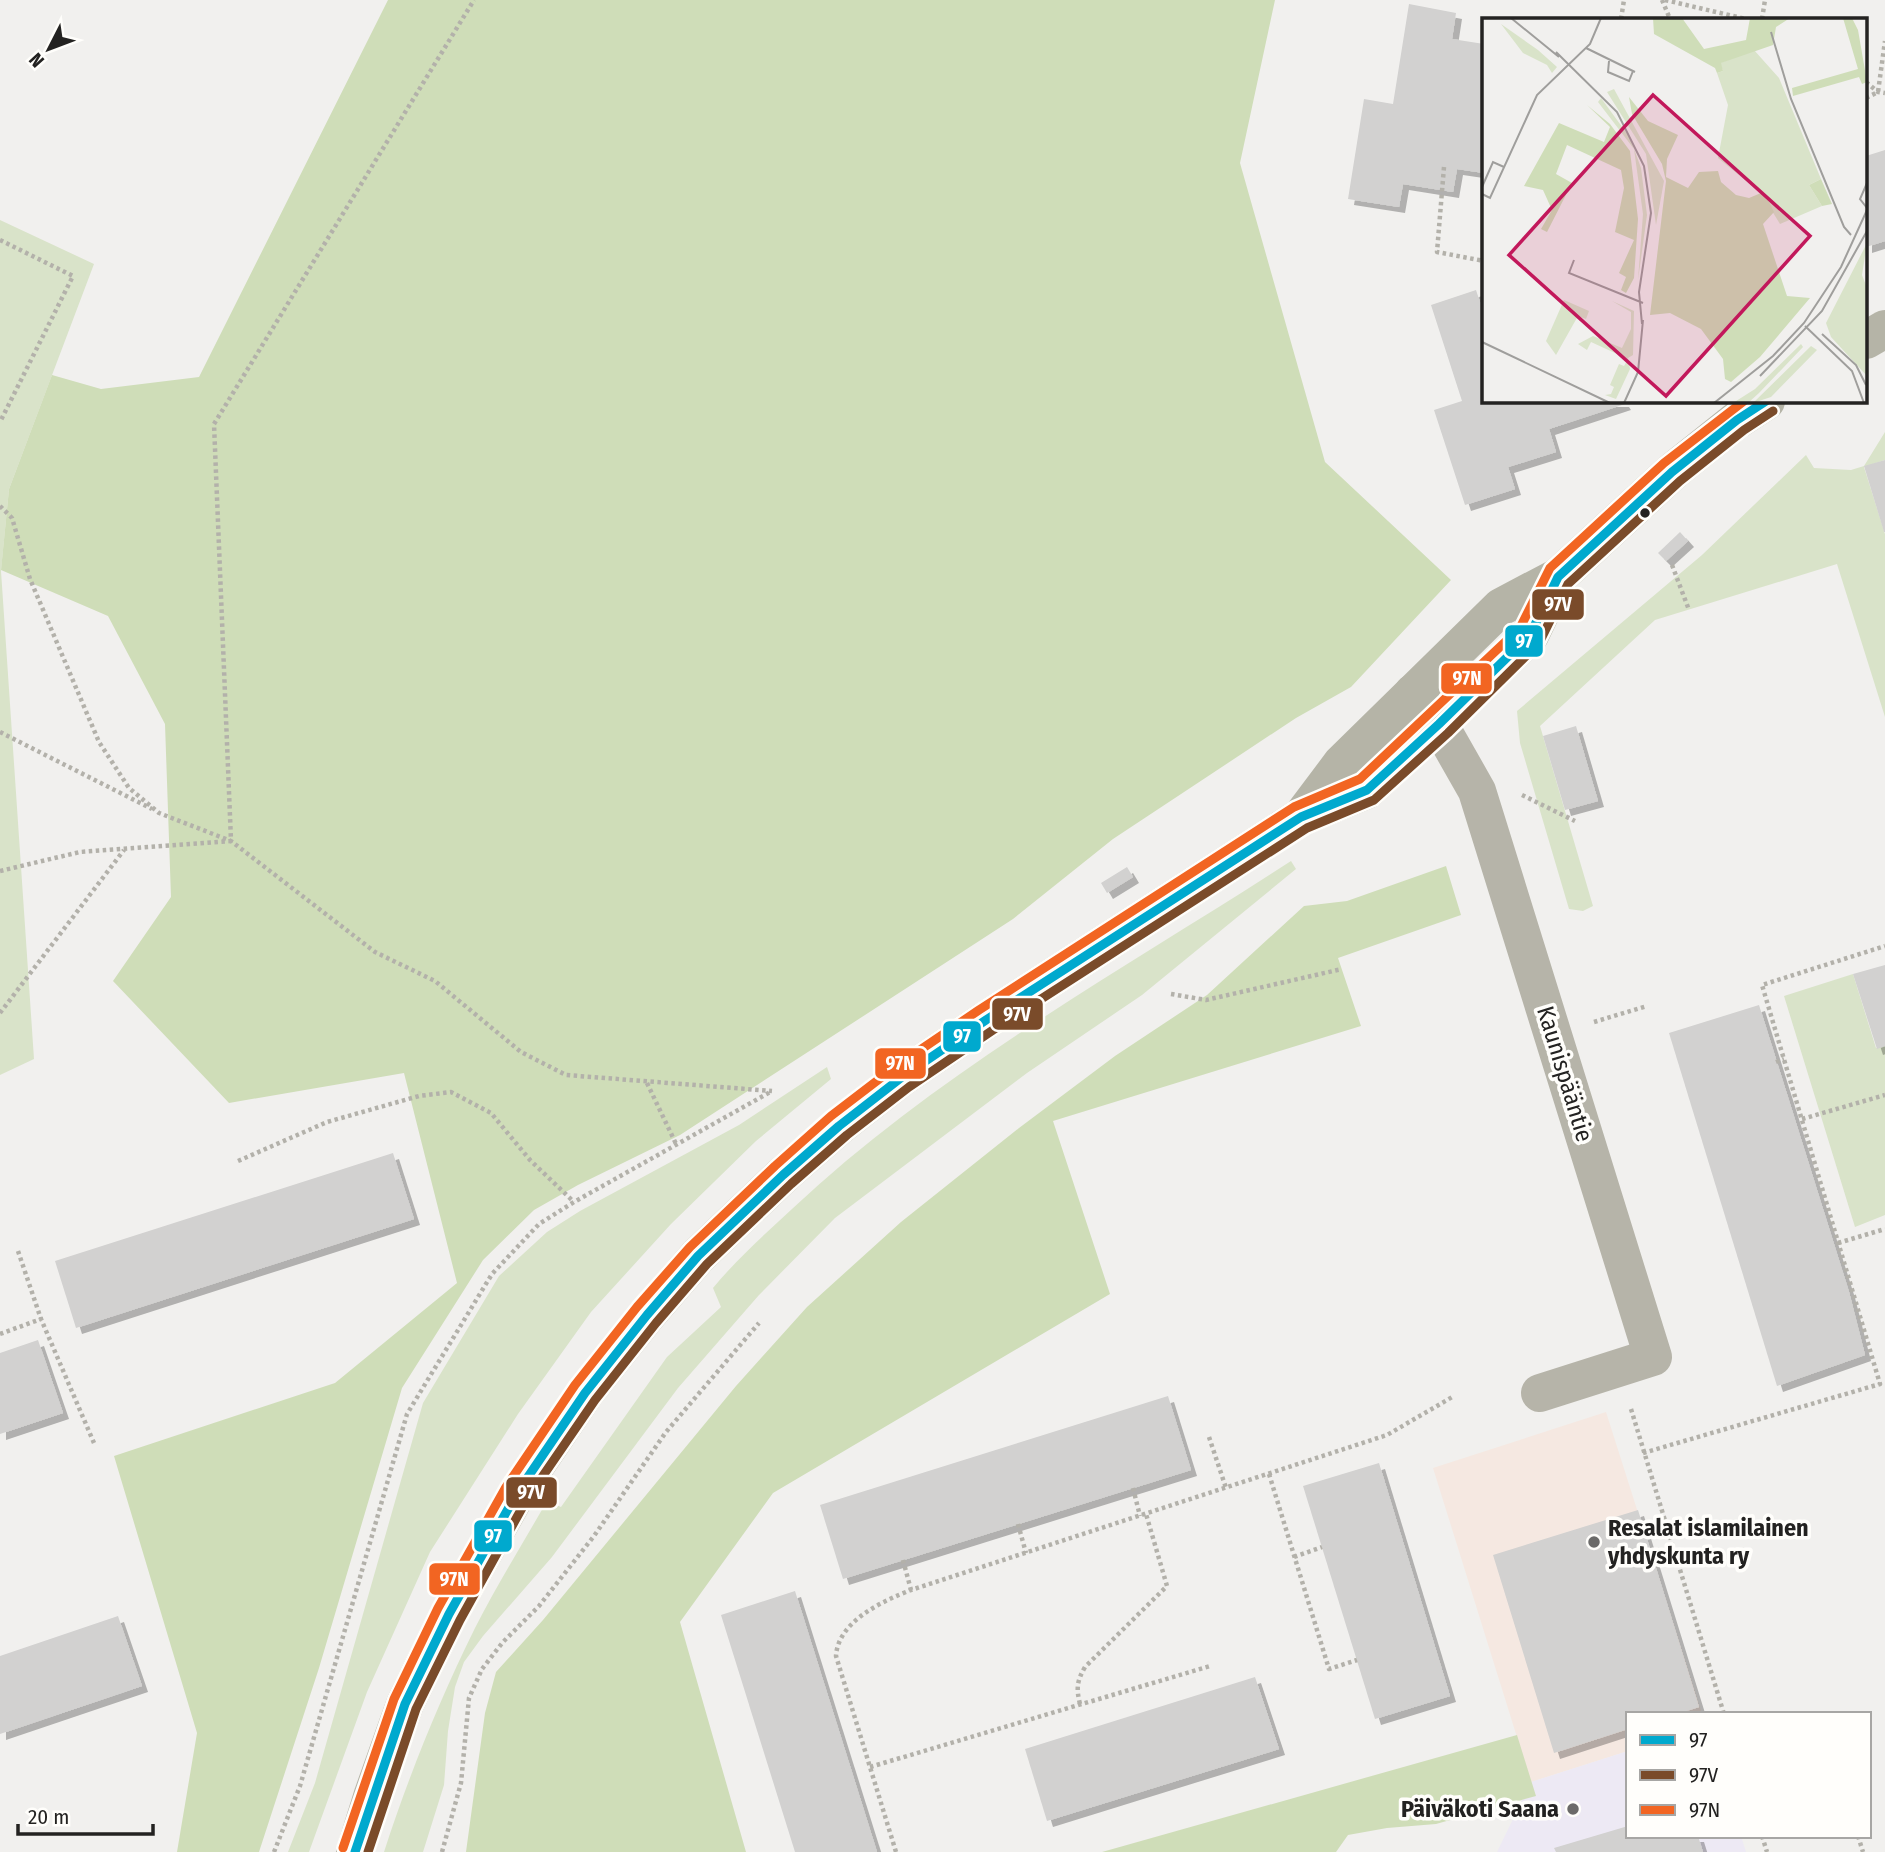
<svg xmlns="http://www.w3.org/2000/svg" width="1885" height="1852" font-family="'Fira Sans Condensed',sans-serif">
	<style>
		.commercial { fill: #f5e8e1 }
		.education { fill: #ede9f4 }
		.green { fill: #d9e3c9 }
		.forest { fill: #cfddb8 }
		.building { fill: #d2d1d0; filter: url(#shadow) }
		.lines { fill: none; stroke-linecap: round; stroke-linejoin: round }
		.path { stroke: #b3b1aa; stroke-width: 4.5; stroke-dasharray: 3.5 3.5; stroke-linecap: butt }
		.street { stroke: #b6b4a9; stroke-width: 38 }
		.secondary { stroke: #b5b4a7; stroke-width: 38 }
		.bus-1-casing { stroke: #fffefb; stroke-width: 14 }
		.bus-2-casing { stroke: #fffefb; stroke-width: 14 }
		.bus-3-casing { stroke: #fffefb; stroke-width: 14 }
		.bus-1 { stroke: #00a9ce; stroke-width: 9 }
		.bus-2 { stroke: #7a4b2a; stroke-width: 9 }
		.bus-3 { stroke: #f26522; stroke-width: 9 }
		.bus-dot { fill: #232221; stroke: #fffefb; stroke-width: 2.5 }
		.poi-dot { fill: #6b6a69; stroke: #fffefb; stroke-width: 2.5 }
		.labels { text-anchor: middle; stroke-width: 7; stroke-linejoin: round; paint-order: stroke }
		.street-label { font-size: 24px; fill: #232221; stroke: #fffefb }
		.poi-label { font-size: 24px; font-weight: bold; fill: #232221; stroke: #fffefb; text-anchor: start }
		.inset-road { fill: none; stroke: #9f9e9c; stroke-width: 2 }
		.view { fill: #c2185b; fill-opacity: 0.15; stroke: #c2185b; stroke-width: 3.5 }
		.inset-edge { fill: none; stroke: #232221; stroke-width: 3.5 }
		.line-badge { stroke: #fffefb; stroke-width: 2.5 }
		.badge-label { font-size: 19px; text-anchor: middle; font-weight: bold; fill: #fff }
	</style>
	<defs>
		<filter id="shadow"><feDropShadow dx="6" dy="6" stdDeviation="0" flood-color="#0004"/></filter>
	</defs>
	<rect width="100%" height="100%" fill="#f1f0ee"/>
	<!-- commercial -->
	<path class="commercial" d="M1606,1412L1702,1714H1628V1751L1531,1782L1433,1468Z"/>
	<!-- education -->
	<path class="education" d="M1628,1751V1836H1741L1746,1852H1497L1531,1782Z"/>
	<!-- green -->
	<g class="green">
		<path d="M0,220L94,264L9,489L1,571L34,1059L0,1075Z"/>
		<path d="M1885,432V460L1864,467L1885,534V717L1837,564L1655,620L1540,726L1593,906L1583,911L1569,909L1520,743L1517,711L1702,555L1806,455L1814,468L1851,470L1864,466Z"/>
		<path d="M1291,861L1296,869L1142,995L1027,1073L835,1218L759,1295L678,1388L552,1557L483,1636L464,1662L455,1687L448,1731L444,1785L423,1852H384C409,1775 439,1701 475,1628C497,1585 523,1543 547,1501L561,1507L667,1357L721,1307L713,1288C737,1259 764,1235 792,1209C940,1070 1121,971 1291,861Z"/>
		<path d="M1853,974L1876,1048L1885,1046V1215L1855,1227L1784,996Z"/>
		<path d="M827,1067L831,1079L756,1141L671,1224L591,1312L518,1414L430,1552L367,1692L309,1852H288L315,1783L423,1403L499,1276L547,1232L580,1211L739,1125Z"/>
	</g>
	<!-- forest -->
	<g class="forest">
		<path d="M388,0H1275L1240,163L1325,462L1451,580L1351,687L1296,718L1113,839L1013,919L680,1135L578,1185L534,1210L483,1260L402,1388L319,1668L259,1852H177L197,1733L114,1456L335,1383L457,1283L404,1073L229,1103L113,981L171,897L165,724L108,616L1,570L9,489L52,375L101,389L199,377Z"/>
		<path d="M1446,866L1461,915L1338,958L1361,1026L1053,1121L1110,1294L773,1493L680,1622L746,1852H466L485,1713L496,1672L543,1620L736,1386L807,1307L901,1222L1019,1128L1115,1056L1207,995L1304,906L1347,901Z"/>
		<path d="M1517,1735L1536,1796L1436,1824L1387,1828L1348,1835L1336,1852H1102Z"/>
	</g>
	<!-- building -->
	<g class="building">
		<path d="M1409,4L1456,13L1452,39L1484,44V173L1457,169L1453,192L1403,184L1399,207L1348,199L1364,99L1393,104Z"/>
		<path d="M1885,150V241L1866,247V156Z"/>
		<path d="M1476,290L1484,314V401H1623L1625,404L1549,429L1556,452L1508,467L1515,489L1465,505L1434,410L1462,401L1431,305Z"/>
		<path d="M1885,460V532H1884L1864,466Z"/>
		<path d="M1680,532L1688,541L1666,561L1658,553Z"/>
		<path d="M1576,726L1598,801L1565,810L1543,736Z"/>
		<path d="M1127,867L1133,877L1107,893L1101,883Z"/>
		<path d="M1885,965V1046L1877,1049L1853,974Z"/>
		<path d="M1759,1005L1849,1292L1865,1355L1777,1386L1669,1033Z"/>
		<path d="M393,1153L414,1219L76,1328L55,1261Z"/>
		<path d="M38,1340L63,1413L0,1434V1353Z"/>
		<path d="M1168,1396L1191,1470L843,1579L820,1505Z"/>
		<path d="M1379,1463L1450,1696L1375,1719L1303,1486Z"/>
		<path d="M1638,1510L1699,1707L1677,1714H1628V1729L1554,1753L1493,1555Z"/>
		<path d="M795,1591L877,1852H795L721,1615Z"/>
		<path d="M118,1616L142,1686L0,1734V1656Z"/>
		<path d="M1255,1677L1279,1749L1047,1821L1025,1749Z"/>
		<path d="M1628,1826V1836H1698L1703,1852H1556L1554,1848Z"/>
	</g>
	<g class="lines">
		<!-- path -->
		<g class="path">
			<path d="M1662,0L1670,19"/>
			<path d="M1665,0L1746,19"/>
			<path d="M1621,19L1624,0"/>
			<path d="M1762,19L1765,0"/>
			<path d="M1866,82L1878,92L1885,93"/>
			<path d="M1866,98L1878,92L1885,41"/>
			<path d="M1444,167L1437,252L1484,261"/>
			<path d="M0,240L73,276L0,422"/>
			<path d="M1667,401L1668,403"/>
			<path d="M0,506L12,518L30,579L99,742L129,788L159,813L231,841L375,952L435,981L521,1052L566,1075L772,1091"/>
			<path d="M1672,565L1689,610"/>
			<path d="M0,732L152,809"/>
			<path d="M1522,795L1575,821"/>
			<path d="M0,871L80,852L231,841L214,424L474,0"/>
			<path d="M1171,994L1206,1000L1342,969"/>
			<path d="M0,1013L124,850"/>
			<path d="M1594,1022L1647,1006"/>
			<path d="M1776,1062L1784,1059"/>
			<path d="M647,1083L677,1146"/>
			<path d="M1802,1119L1885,1095"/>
			<path d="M238,1161L327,1122L419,1096L451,1092L491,1113L530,1160L574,1202"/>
			<path d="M1838,1243L1885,1229"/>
			<path d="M18,1251L41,1319"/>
			<path d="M0,1334L41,1319L94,1443"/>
			<path d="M1631,1409L1724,1714"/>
			<path d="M1209,1437L1226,1488"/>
			<path d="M1643,1453L1880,1384L1762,985L1885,946"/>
			<path d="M1269,1474L1329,1669L1357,1660"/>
			<path d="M1133,1488L1140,1516"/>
			<path d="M1018,1524L1026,1553"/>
			<path d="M1294,1557L1322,1547"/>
			<path d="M903,1560L911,1590"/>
			<path d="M1080,1704C1076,1688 1077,1681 1085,1667L1167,1586L1146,1514"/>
			<path d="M870,1767L1210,1666"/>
			<path d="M1762,1836L1767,1852"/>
			<path d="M1858,1836L1863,1852"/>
			<path d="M274,1852L300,1786L407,1414L492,1274L539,1224L574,1202L772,1091"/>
			<path d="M442,1852L461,1783L469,1698L482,1669L503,1642L539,1606L594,1536L666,1432L759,1323"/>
			<path d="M896,1852L836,1656C838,1621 883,1601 911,1590L1387,1435L1454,1396"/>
		</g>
		<!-- street -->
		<path class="street" d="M1413,693L1439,724L1477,791L1653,1357L1540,1393"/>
		<!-- secondary -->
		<g class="secondary">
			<path d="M1866,340L1885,329"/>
			<path d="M1303,815L1342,763L1501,607L1558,577L1672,472L1737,420L1766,401"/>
			<path d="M355,1852L373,1794L405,1704L449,1614L517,1493L585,1393L647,1315L698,1256L783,1175L839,1126L902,1077L986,1020L1301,817L1367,790L1439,724L1530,635L1558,577"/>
		</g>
		<!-- bus-1 casing -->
		<g class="bus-1-casing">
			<path id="bus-1" d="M355,1852L405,1704L449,1614L517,1493L585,1393L647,1315L698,1256L783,1175L839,1126L902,1077L986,1020L1301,817L1367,790L1439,724L1530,635L1558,577L1672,472L1737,420L1766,401"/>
		</g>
		<!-- bus-2 casing -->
		<g class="bus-2-casing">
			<path id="bus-2" d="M368,1852L416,1709L460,1620L527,1499L595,1400L656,1323L707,1264L791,1184L847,1135L909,1087L993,1030L1307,828L1374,800L1448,733L1539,643L1568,584L1680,481L1744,430L1773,411"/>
		</g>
		<!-- bus-3 casing -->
		<g class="bus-3-casing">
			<path id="bus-3" d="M343,1848L394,1699L438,1608L506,1487L575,1385L637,1307L690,1247L775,1166L831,1116L895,1067L979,1010L1294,807L1360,779L1520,628L1550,568L1664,463L1744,401"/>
		</g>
		<!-- bus-1 -->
		<use href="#bus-1" class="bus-1"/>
		<!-- bus-2 -->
		<use href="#bus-2" class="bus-2"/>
		<!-- bus-3 -->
		<use href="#bus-3" class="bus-3"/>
	</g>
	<!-- markers -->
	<circle class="bus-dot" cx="1645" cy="513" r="6"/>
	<g class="poi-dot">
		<circle cx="1594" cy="1542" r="7"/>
		<circle cx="1573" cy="1809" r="7"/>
	</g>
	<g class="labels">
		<!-- street labels -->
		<g class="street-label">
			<text transform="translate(1565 1074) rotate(73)" y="8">Kaunispääntie</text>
		</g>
		<!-- poi labels -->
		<g class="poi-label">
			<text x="1608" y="1536">Resalat islamilainen<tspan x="1608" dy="28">yhdyskunta ry</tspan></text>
			<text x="1559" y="1817" text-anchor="end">Päiväkoti Saana</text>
		</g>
	</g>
	<!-- overview -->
	<g transform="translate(1482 18)">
		<rect width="385" height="385" fill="#f1f0ee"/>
		<path d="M19,6L56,32L75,49L70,55L65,47L41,35ZM272,32L297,60L339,161L327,167L340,188L298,206L279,175L236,140L246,87L235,55L241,53L238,45ZM132,71L182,163L174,207L164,136L125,74ZM119,80L146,117L151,128L159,150L165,197L156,262L161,196L152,131L116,84ZM385,225L380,257L385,270V358L349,319L344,305ZM82,282L107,293L104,301L96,298L74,337L64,323ZM130,283L152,293L151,337L146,340L148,351L134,381L123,377L129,376L132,369L128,367L137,346L142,348L146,341L109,324L105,332L96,326L111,318L140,330L149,311V294ZM319,326L321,329L277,375L266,385H251L273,371ZM329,328L335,332L289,379L271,385Z" fill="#d9e3c9"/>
		<path d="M171,0H200L222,31L264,22L268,0H308L294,9L291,27L239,45L241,53L235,55L233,50L172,16ZM361,0H370L376,12L385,64L380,66L377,59L311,78L310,70L376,51ZM147,79L166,103L196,117L185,141L184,159L206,170L217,154L236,153L239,164L254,177L267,180L279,175L286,182L292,194L281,206L305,278L328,280L278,339L249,364L243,361L241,341L219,311L188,295L168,297L184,163L180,146L150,96ZM105,87L128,106L148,133L156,201L152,260L144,275L139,272L144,259L137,255L152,222L133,214L142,170L139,152L85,127L74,156L90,165L65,214L59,211L70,192L61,172L42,168L77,105L122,124L128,109ZM339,161L350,186L340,188L327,167Z" fill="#cfddb8"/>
		<path class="inset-road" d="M29,0L77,39M289,14L309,81L362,209L369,217M104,30L153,54M74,34L135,94L162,148L169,195L157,274L160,306M127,43L126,54L147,63L151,53M385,165L378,181L385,190M0,169L11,144L22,149M0,176L8,180L55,77L108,26L119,0M92,242L87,255L161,285M323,308L370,353L382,385M340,316L374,347L384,367M0,324L128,385M278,358L340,293L385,213M142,385L156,354L161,302M232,385L291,338L322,305L359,249L385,192"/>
		<path class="view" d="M171,77L328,218L184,378L27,237Z"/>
		<rect width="385" height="385" class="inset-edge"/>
	</g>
	<g class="line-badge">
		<rect x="1531" y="588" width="54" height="33" rx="7" fill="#7a4b2a"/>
		<rect x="1504" y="624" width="40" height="34" rx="7" fill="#00a9ce"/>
		<rect x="1440" y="662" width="53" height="33" rx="7" fill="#f26522"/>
		<rect x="991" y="997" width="53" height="34" rx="7" fill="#7a4b2a"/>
		<rect x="942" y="1020" width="40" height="33" rx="7" fill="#00a9ce"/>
		<rect x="874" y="1047" width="53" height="33" rx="7" fill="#f26522"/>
		<rect x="505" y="1476" width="53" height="33" rx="7" fill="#7a4b2a"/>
		<rect x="473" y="1519" width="40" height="34" rx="7" fill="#00a9ce"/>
		<rect x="428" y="1562" width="53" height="34" rx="7" fill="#f26522"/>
	</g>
	<g class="badge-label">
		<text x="1558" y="611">97V</text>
		<text x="1524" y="648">97</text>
		<text x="1467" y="685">97N</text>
		<text x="1017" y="1021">97V</text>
		<text x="962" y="1043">97</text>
		<text x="900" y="1070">97N</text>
		<text x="531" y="1499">97V</text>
		<text x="493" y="1543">97</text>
		<text x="454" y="1586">97N</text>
	</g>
	<!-- legend -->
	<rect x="1626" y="1712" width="245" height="126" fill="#fffefb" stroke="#a7a6a4" stroke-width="2"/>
	<rect x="1640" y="1735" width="35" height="10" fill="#00a9ce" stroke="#a7a6a4" stroke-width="2"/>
	<text x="1689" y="1747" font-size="21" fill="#232221">97</text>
	<rect x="1640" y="1770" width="35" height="10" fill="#7a4b2a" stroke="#a7a6a4" stroke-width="2"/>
	<text x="1689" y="1782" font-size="21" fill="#232221">97V</text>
	<rect x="1640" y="1805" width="35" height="10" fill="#f26522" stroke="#a7a6a4" stroke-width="2"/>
	<text x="1689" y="1817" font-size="21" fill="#232221">97N</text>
	<!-- north arrow -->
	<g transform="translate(49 49) rotate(228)" stroke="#fffefb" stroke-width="5" paint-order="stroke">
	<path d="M0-5L12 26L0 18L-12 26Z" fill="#232221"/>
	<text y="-10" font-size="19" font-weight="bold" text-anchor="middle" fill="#232221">N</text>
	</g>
	<!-- scale -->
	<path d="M18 1824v10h135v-10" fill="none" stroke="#232221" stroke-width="3.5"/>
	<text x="28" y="1824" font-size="21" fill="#232221" stroke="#fffefb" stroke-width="5" paint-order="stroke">20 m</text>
</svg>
